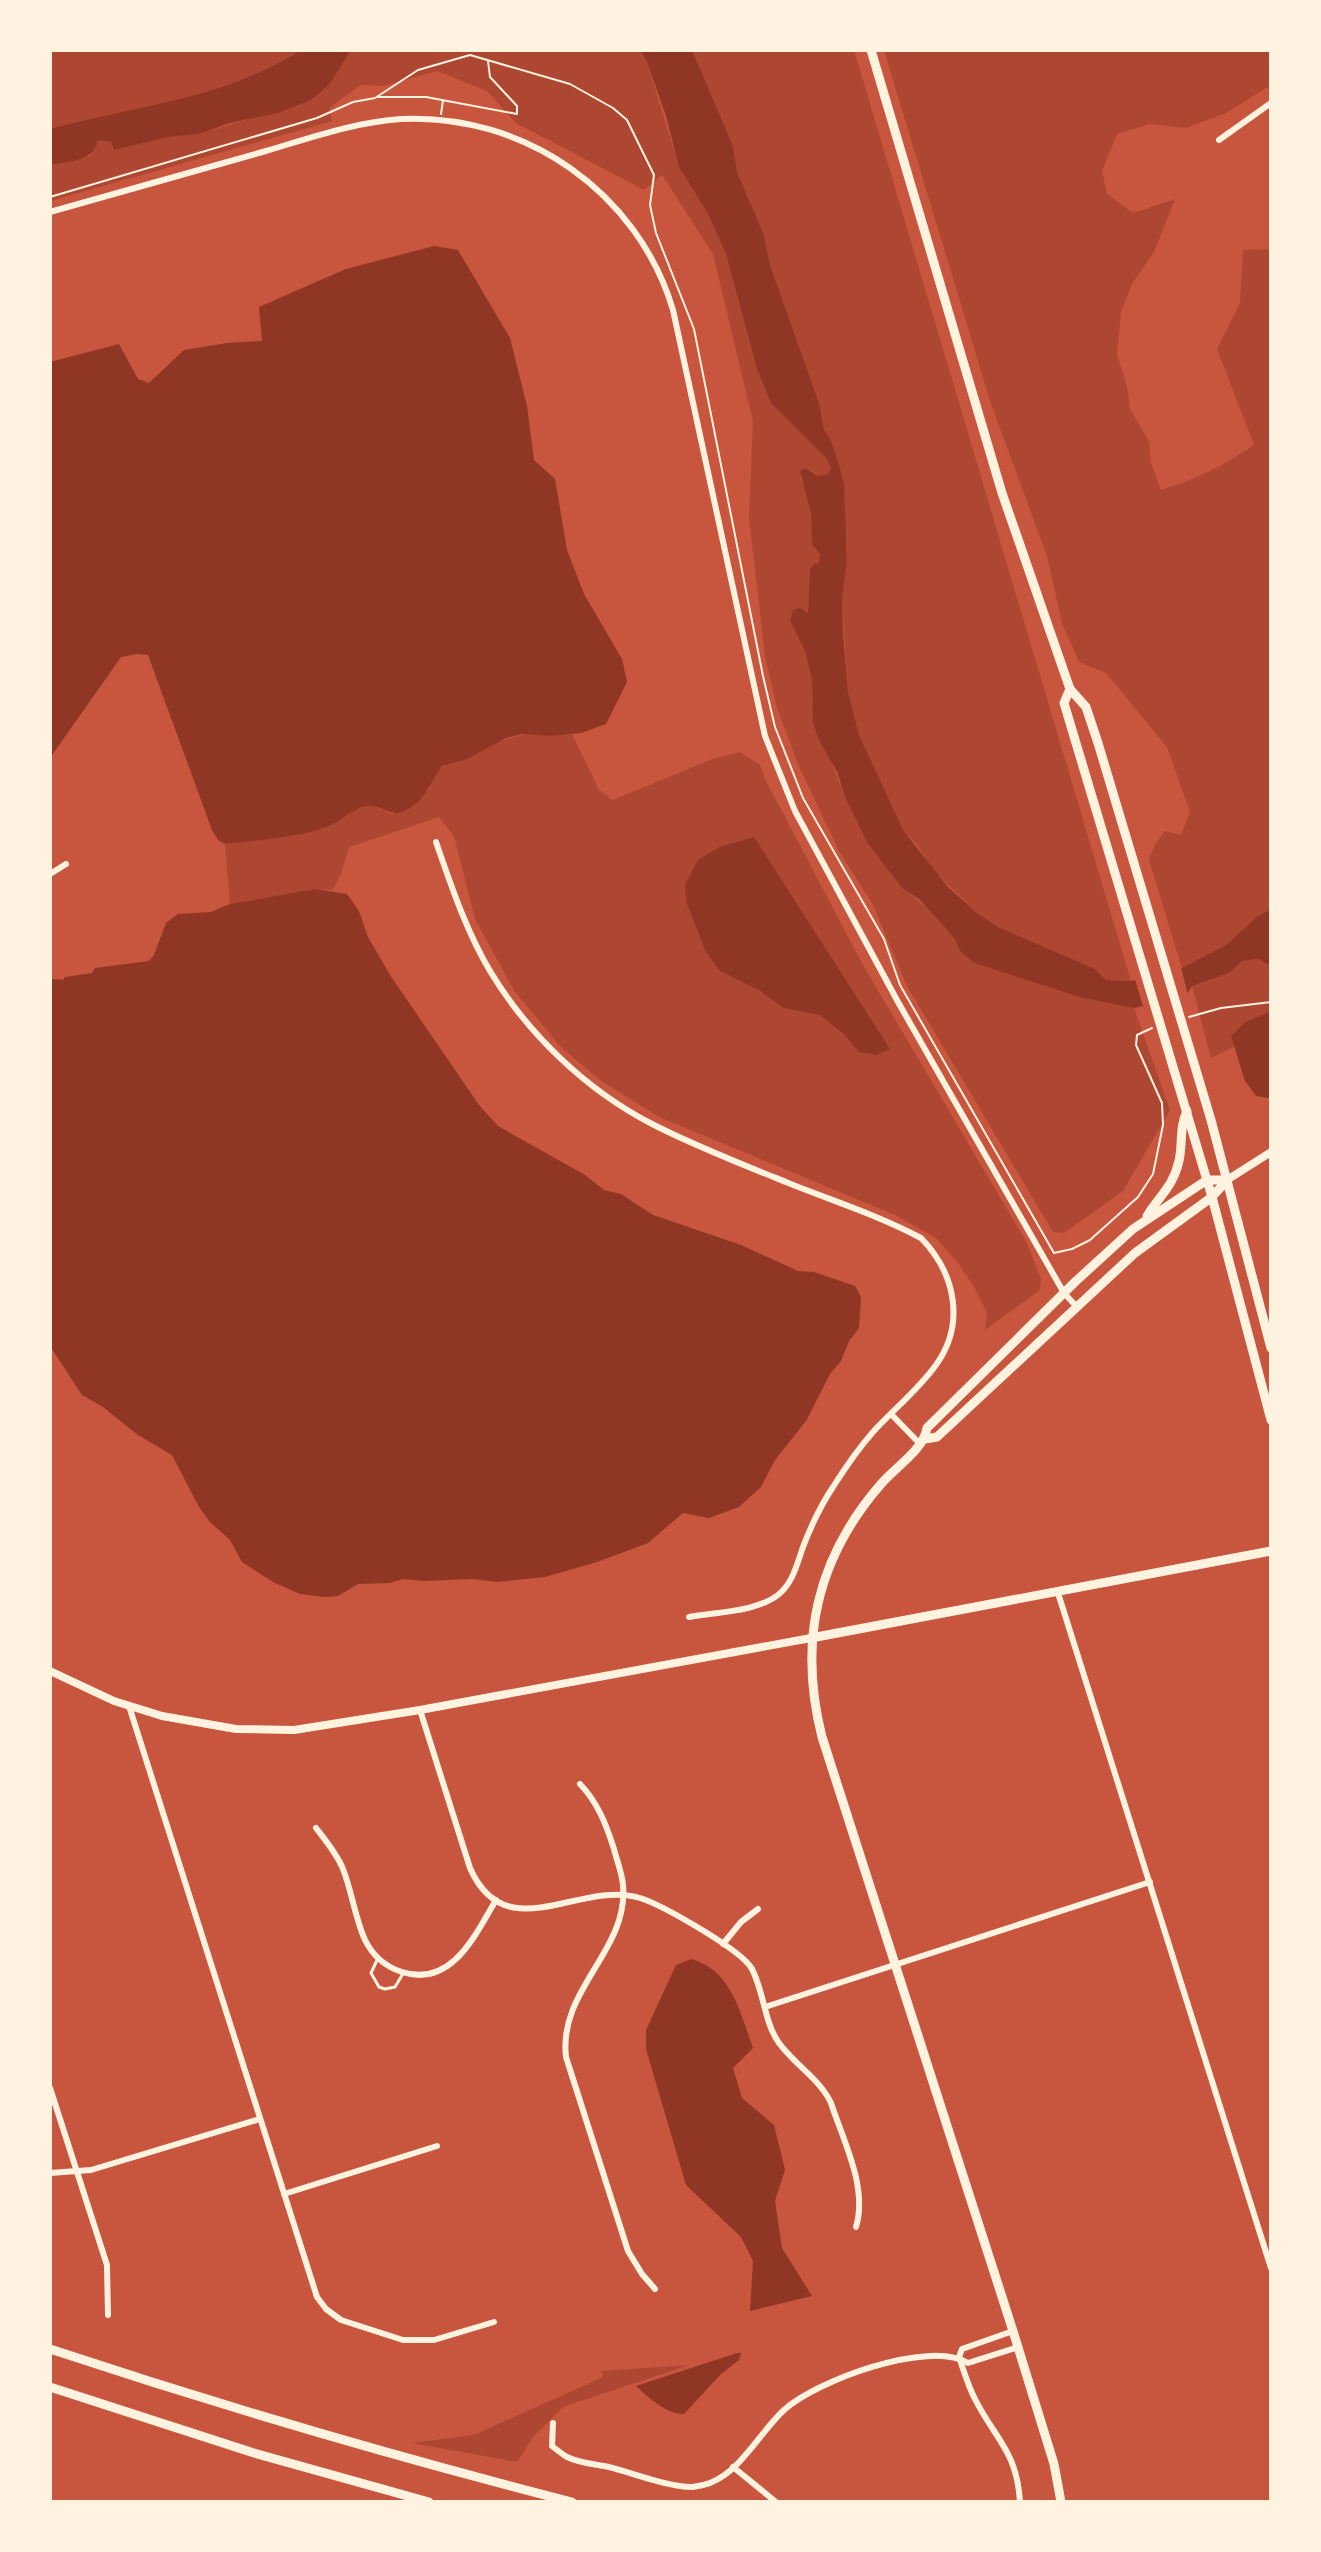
<svg xmlns="http://www.w3.org/2000/svg" width="1321" height="2552" font-family="'DejaVu Sans',sans-serif">
	<style>
		.green { fill: #ae4732 }
		.water { fill: #8f3625 }
		.pier { fill: #c8553d }
		.lines { fill: none; stroke-linecap: round; stroke-linejoin: round }
		.path { stroke: #fff3e0; stroke-width: 2 }
		.service { stroke: #fff3e0; stroke-width: 3 }
		.minor { stroke: #fff3e0; stroke-width: 6 }
		.secondary { stroke: #fff3e0; stroke-width: 8 }
		.primary { stroke: #fff3e0; stroke-width: 9 }
	</style>
	<rect width="100%" height="100%" fill="#c8553d"/>
	<!-- green -->
	<g class="green">
		<path d="M50,50H301C227,99 134,107 50,129Z"/>
		<path d="M351,50H640L647,62L679,167L708,214L726,254L757,369L771,403L826,458L831,467L828,474L818,476L811,470L800,477C810,496 813,523 812,545L820,555L819,565L810,569L808,614L790,620L805,651L812,680V703L819,740L829,756L845,797L868,844L902,888L931,911L955,939L960,951L974,963L1079,997L1134,1008L1170,1110L1123,1191L1064,1233L1053,1232L907,986L873,905L839,851L798,764L777,708L765,656L749,518L753,421L713,254L662,175L644,190L516,123L487,91L437,71L383,86L361,85L329,108L332,121L50,201V165L91,156L98,140L111,142L114,150L169,137L199,134L311,100L329,85Z"/>
		<path d="M692,50H854L1131,981L1106,980L1095,969L998,927L977,913L934,871L918,846L903,830L892,808L859,735L848,692L842,602L847,559V541L830,438L824,430L819,403L770,265L764,235L737,172L733,146Z"/>
		<path d="M884,50H1271V85L1226,113L1186,128L1150,124L1117,134L1102,171L1107,194L1133,213L1175,199L1154,252L1132,284L1121,312L1117,354L1128,391L1130,409L1149,441L1151,463L1161,490C1195,480 1225,465 1254,445L1217,349L1240,303L1243,250L1271,249V909L1258,916L1226,945L1182,968L1149,860L1155,844L1165,831L1181,835L1190,812L1167,747L1106,673L1079,662L1062,623L1047,556L991,404Z"/>
		<path d="M535,733L552,736L572,734L599,790L613,800L715,758L740,752L760,765L765,779L863,965L1027,1243L1041,1279L1040,1290L985,1330L987,1313L974,1287L959,1264L936,1238L895,1215L659,1117L600,1080L561,1047L515,992L475,919L454,836L439,817L349,847L341,874L333,890L315,889L230,904L225,844L293,836L330,825L351,811L371,805L393,814L429,790C431,782 434,774 441,768C454,755 516,734 535,733Z"/>
		<path d="M1259,959L1266,964L1271,963V1011L1245,1022L1231,1036L1234,1047L1211,1058L1192,986L1229,973L1242,961Z"/>
		<path d="M689,2365L563,2407L533,2437L517,2462L412,2443L474,2435L603,2377L601,2371Z"/>
	</g>
	<!-- water -->
	<g class="water">
		<path d="M301,50H351L329,85L311,100L278,113L230,123L199,134L169,137L114,150L111,142L98,140C94,162 69,161 50,165V129C134,106 226,99 301,50Z"/>
		<path d="M640,50H692L733,146L737,172L764,235L770,265L819,403L824,430L830,438L838,462L844,484L847,560L842,601L843,633L848,692L859,735L903,830L948,887L977,913L998,927L1095,969L1106,980L1131,981L1176,971L1226,945L1258,916L1271,909V963L1266,964L1259,959L1242,961L1229,973L1192,986L1186,996L1134,1008L1079,997L974,963L960,951L955,939L942,924L920,900L902,888L868,844L845,797L837,772L819,740L813,723L812,680L805,651L790,620L793,610L800,608L808,613L810,569L815,563L819,564L820,554L812,545L811,514L800,471L805,468L818,476L828,474L831,467L826,458L771,403L757,369L726,254L708,214L679,167L666,116L647,62Z"/>
		<path d="M434,246L458,250L510,338L527,406L534,460L555,479L567,550L584,594L622,659L627,682L606,724L581,733L552,736L522,734L506,738L467,759L442,766C429,784 425,803 402,812C391,817 380,804 367,806C352,808 343,820 329,826C296,839 260,839 225,844L218,840L212,830L148,655L137,654L121,657L50,758V362L119,344L138,379L149,383L184,350L227,343L262,341L259,307L346,269Z"/>
		<path d="M754,837L890,1049L876,1055L859,1052L845,1035L820,1015L784,1008L759,990L720,971L706,952L687,904L685,885L698,860L720,847Z"/>
		<path d="M315,889L347,894L359,911L368,937L390,975L479,1105L498,1126L585,1175L604,1190L621,1194L653,1215L741,1245L798,1271L814,1272L855,1286L861,1297L859,1328L849,1341L841,1361L830,1374L806,1421L775,1460L761,1487L739,1507L709,1518L683,1513L648,1543L597,1562L545,1577L497,1582L473,1579L423,1581L403,1579L390,1583L358,1584L338,1596L324,1597L300,1594L273,1582L242,1562L230,1540L210,1522L199,1507L172,1455L138,1435L103,1407L82,1395L50,1346V982L53,979L63,980L65,977L92,973L95,968L149,961L154,955L166,923L178,914L211,912L230,904Z"/>
		<path d="M1271,1011V1097L1269,1098L1256,1096L1245,1081L1231,1036L1245,1022Z"/>
		<path d="M691,1959C732,1970 740,2013 753,2048L733,2068L742,2098L774,2125L785,2170L775,2201L782,2248L812,2296L750,2311L753,2261L741,2237L686,2185L646,2049V2030L676,1965Z"/>
		<path d="M737,2353H741L739,2360L721,2374L684,2414C666,2414 649,2398 636,2386Z"/>
	</g>
	<!-- pier -->
	<path class="pier" d="M1180,964L1189,999L1144,1010L1134,976Z"/>
	<g class="lines">
		<!-- path -->
		<g class="path">
			<path d="M378,97H426L517,114V106L490,77L488,61"/>
			<path d="M441,114L443,100"/>
			<path d="M50,197L317,118L353,102L375,98L418,70L470,55L570,84L613,108L627,120L654,175L650,205L656,233L694,329L763,676L775,727L803,798L884,939L900,985L1054,1253L1072,1249L1090,1240L1138,1197L1153,1174L1163,1125L1162,1103L1136,1045L1137,1035L1152,1028"/>
			<path d="M1189,1017L1221,1008L1271,1002"/>
		</g>
		<!-- service -->
		<path class="service" d="M378,1958L371,1973L379,1987L385,1989L395,1987L404,1972"/>
		<!-- minor -->
		<g class="minor">
			<path d="M1219,140L1271,103"/>
			<path d="M50,212C122,192 194,171 266,151C310,138 355,122 401,119C524,113 638,192 673,310L765,736L795,811L898,1002L1064,1293L1077,1307"/>
			<path d="M436,842C451,885 466,931 490,971C528,1034 586,1090 652,1124C695,1146 741,1164 786,1182C830,1200 878,1215 921,1238C955,1273 966,1323 936,1365C918,1390 893,1410 873,1432C858,1449 845,1468 833,1487C821,1505 811,1526 803,1547C797,1564 793,1583 778,1595C756,1612 716,1612 689,1617"/>
			<path d="M50,874L66,864"/>
			<path d="M891,1414L920,1444"/>
			<path d="M1058,1593L1271,2268"/>
			<path d="M129,1706L317,2297L326,2309L341,2320L403,2340H434L494,2322"/>
			<path d="M420,1710L470,1868C506,1950 581,1879 640,1898C662,1905 742,1950 752,1969C764,1992 764,2022 779,2043C794,2064 820,2079 831,2103C843,2140 868,2187 856,2227"/>
			<path d="M580,1784C598,1803 606,1824 614,1849C617,1861 622,1873 623,1885C629,1951 558,1989 566,2057L628,2251L642,2274L655,2289"/>
			<path d="M316,1828C326,1841 337,1854 343,1869C352,1892 355,1918 365,1940C373,1956 386,1967 402,1972C452,1988 475,1935 496,1900"/>
			<path d="M723,1944L741,1922L758,1909"/>
			<path d="M765,2007L1150,1882"/>
			<path d="M50,2088L107,2265L108,2315"/>
			<path d="M50,2173L91,2170L260,2119"/>
			<path d="M284,2194L437,2146"/>
			<path d="M959,2357C964,2371 968,2386 975,2399C995,2439 1017,2451 1020,2502"/>
			<path d="M959,2357L962,2349L1013,2331"/>
			<path d="M553,2423L552,2446C557,2450 562,2454 567,2457C579,2463 595,2464 609,2467C633,2473 668,2487 692,2487C698,2486 705,2485 710,2483C742,2470 760,2432 784,2410C816,2381 928,2339 968,2363L1018,2347"/>
			<path d="M733,2467L776,2502"/>
		</g>
		<!-- secondary -->
		<g class="secondary">
			<path d="M1227,1180L1271,1152"/>
			<path d="M50,1671L114,1701L162,1716L236,1729L294,1730L420,1710L811,1638"/>
		</g>
		<!-- primary -->
		<g class="primary">
			<path d="M871,50L1002,493L1070,689L1086,707L1098,743L1211,1120L1271,1348"/>
			<path d="M1070,689L1064,703L1212,1197L1271,1420"/>
			<path d="M1147,1216C1159,1196 1173,1187 1179,1161C1183,1143 1179,1128 1187,1111"/>
			<path d="M925,1439L937,1437L1135,1253L1212,1197L1227,1180"/>
			<path d="M811,1638L1271,1551"/>
			<path d="M50,2349C222,2406 396,2457 572,2502"/>
			<path d="M50,2387L254,2453L429,2502"/>
			<path d="M1061,2502L1054,2464L1013,2331L822,1737C798,1642 816,1559 881,1484C896,1466 923,1451 927,1428L1076,1281L1133,1229L1207,1180H1227"/>
		</g>
	</g>
	<!-- border -->
	<rect width="1321" height="2552" fill="none" stroke="#fff3e0" stroke-width="104"/>
</svg>
